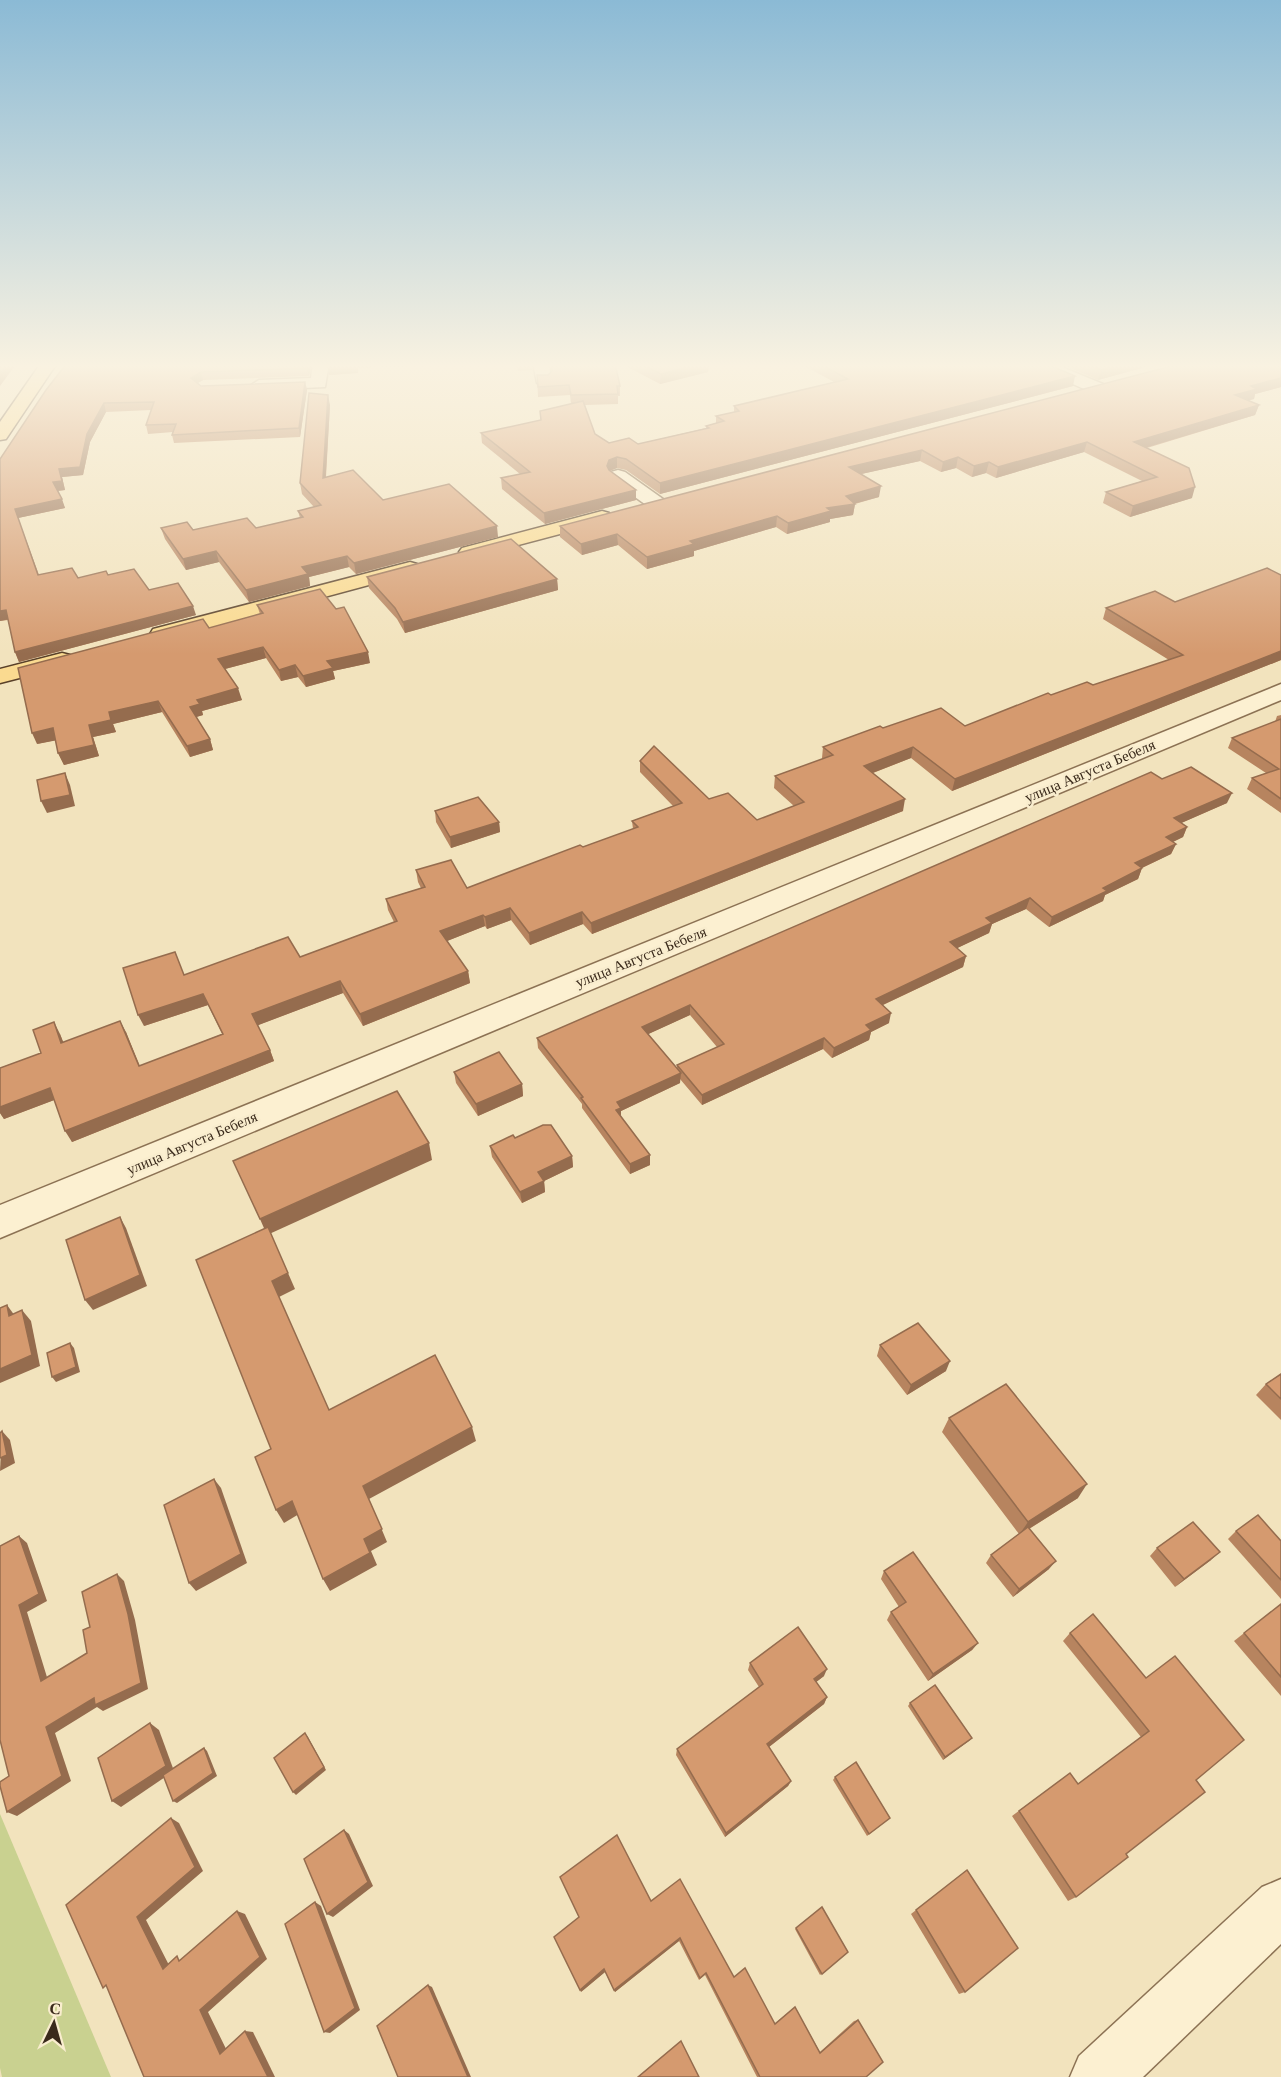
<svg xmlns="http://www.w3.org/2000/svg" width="1281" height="2077" font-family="'Times New Roman',serif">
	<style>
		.green { fill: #c9d190 }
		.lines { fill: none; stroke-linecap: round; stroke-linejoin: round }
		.minor-casing { stroke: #8c7254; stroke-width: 3 }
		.major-casing { stroke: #594029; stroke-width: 3 }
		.minor { fill: #fcf0d1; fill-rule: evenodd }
		.major { fill: #fada90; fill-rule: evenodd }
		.wall { fill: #b7845f; fill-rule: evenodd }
		.shaded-wall { fill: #956c4e }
		.building { fill: #d59a6f; stroke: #956c4e; stroke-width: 1.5 }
		.labels { text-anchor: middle; stroke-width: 5; stroke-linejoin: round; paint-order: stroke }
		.street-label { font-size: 15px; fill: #3a2a1b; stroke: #f9edce }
	</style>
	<rect width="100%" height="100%" fill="#f2e3bd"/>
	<!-- green -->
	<path class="green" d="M0,1814L111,2077H2L0,2068Z"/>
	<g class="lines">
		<!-- minor casing -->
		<g class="minor-casing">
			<g id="minor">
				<path d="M313,363H329L325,387L259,390L251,385L259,380L311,378Z"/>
				<path d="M533,363H549L551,380L549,383H537Z"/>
				<path d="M1035,363H1052L1103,384L1105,388L1103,392H1091L1036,368Z"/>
				<path d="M618,470L625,472L663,499L666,503L663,507H649L611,480L609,476L611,472Z"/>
				<path d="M1281,684V700L0,1238V1205Z"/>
				<path d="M1281,1879V1944L1143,2077H1070L1079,2056L1262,1887Z"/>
			</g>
		</g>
		<!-- major casing -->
		<g class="major-casing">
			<g id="major">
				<path d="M41,363H57L6,439L0,440V422Z"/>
				<path d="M602,511L609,513L612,517L609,521L469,558L462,556L459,552L462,548Z"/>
				<path d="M410,562L417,564L421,568L417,572L161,641L153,639L150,634L153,629Z"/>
				<path d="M62,653L70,655L74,660L70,665L0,683V669Z"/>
			</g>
		</g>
		<!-- minor -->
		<use href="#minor" class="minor"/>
		<!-- major -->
		<use href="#major" class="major"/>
	</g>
	<!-- wall -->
	<g class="wall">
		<path d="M67,363H312L309,376L203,380L197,383L201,386L305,382L307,390L300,437L174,443L172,435L173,432L148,434L146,425L151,410L106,412L90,442L83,475L62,477L65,490L58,491L65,508L18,518L39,575L78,578L108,575L149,590L196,615L19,662L15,652L8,620L0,621V459Z"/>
		<path d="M328,363H374L371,368H358V373L329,375Z"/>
		<path d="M375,363H404V367H380Z"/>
		<path d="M508,363H532V370L518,371L517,364Z"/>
		<path d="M620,363H709L708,372L660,384Z"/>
		<path d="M799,363H1045L1073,386L660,494L626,470L617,468L610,471L636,490V500L545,524L502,489L501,478L520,474L482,443L481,433L541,420L571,404L570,395L538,397L537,375H548L552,372L620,386V396H618V404L585,405L595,434L609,443L638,444L706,428V426L716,423V416L734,412V406L834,382Z"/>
		<path d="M1059,363H1160L1098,380Z"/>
		<path d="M1281,363V387L1255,394L1254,399L1248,400L1259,405L1255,415L1147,448L1192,498L1130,517L1103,503L1106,492L1142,481L1084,452L996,478L986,473L972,477L956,468L941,472L920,461L861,474L879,497L855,504L853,515L830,519V522L787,534L776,527L694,551V556L647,569L618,545L582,555L560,537V526L1106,384Z"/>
		<path d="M330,405L326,477L383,500L498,537L356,574L349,567L309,577L310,586L249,602L219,562L186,570L165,539L161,528L193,530L256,528L300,518L298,511L314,507L302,494L300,483Z"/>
		<path d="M1281,575V660L952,791L911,758L873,773L903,811L592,934L583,924L530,945L511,920L487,929L485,926L447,941L468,971L470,983L363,1026L343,993L258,1025L270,1050L274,1061L72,1142L54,1100L4,1119L0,1113V1068L41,1053L60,1034L63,1042L126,1032L140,1066L222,1034L208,1005L144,1026L184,975L300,957L394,922L388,910L386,899L421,888L418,882L416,870L467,888L633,829L632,821L673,806L640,772V761L709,799L757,820L794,806L774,788L775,776L823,759L822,758L823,747L883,728L965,726L1051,695L1093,685L1169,660L1103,619L1106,608L1175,602Z"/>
		<path d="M367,577L557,579L558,590L405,633L397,619L369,588Z"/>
		<path d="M257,605L370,663L333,671L335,679L306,687L298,677L281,681L266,658L225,669L242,700L202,711L203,715L196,717L210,739L213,750L190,757L162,712L113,724L116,732L93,737L99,756L64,765L58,753L56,740L37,744L209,628L260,614Z"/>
		<path d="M1281,715V813L1247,789L1252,778L1266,773L1228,748L1232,738L1275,722L1277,716Z"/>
		<path d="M1162,779L1227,803L1181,823L1187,827L1183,837L1173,842L1176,844L1171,854L1142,868L1138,879L1105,895L1103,901L1049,927L1026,909L992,924L989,933L957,948L966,956L963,967L883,1005L889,1023L871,1032L869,1040L832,1058L823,1049L702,1105L680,1079V1083L621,1111V1117L650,1155V1165L630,1174L582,1108V1104L538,1048L537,1038ZM690,1015L717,1047L677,1065V1069L648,1034Z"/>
		<path d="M435,811L499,822L500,832L451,848L436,822Z"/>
		<path d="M454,1072L522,1084L523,1096L478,1116L456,1083Z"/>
		<path d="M515,1138L572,1156L573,1167L544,1181L545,1192L522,1203L492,1157L490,1146Z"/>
		<path d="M880,1345L946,1371L907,1395L877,1356Z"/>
		<path d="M1281,1374V1420L1256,1395L1266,1384Z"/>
		<path d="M949,1418L1078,1498L1029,1529L1049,1569L1013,1597L986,1563L991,1555L1019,1534L942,1432Z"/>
		<path d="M1236,1531L1281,1541V1599L1228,1539Z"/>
		<path d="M1157,1548L1211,1560L1175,1587L1150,1556Z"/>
		<path d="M884,1571L978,1643L972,1650L928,1681L887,1620L891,1612L899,1607L881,1579Z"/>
		<path d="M1281,1604V1696L1234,1641Z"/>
		<path d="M1070,1633L1196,1780L1126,1854L1076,1897L1068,1901L1012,1816L1070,1773L1078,1784L1141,1737L1063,1641Z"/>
		<path d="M750,1663L824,1676L816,1682L827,1697L824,1704L769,1747L791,1781L788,1786L725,1837L676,1755L677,1749L759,1687L748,1670Z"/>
		<path d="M910,1703L972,1738L943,1760L908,1706Z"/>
		<path d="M835,1777L890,1818L867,1836L833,1780Z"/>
		<path d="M967,1870L965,1992L959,1994L911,1914Z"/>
		<path d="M651,1901L734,1977L774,2024L795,2007L820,2052L854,2021L858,2020L866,2077H757L705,1975L699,1980L679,1941L615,1992L605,1972L581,1992Z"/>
		<path d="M796,1928L848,1952L820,1975L795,1929Z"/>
	</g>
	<!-- shaded-wall -->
	<g class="shaded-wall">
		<path d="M8,363H17L0,386V374Z"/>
		<path d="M309,363H312L309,376L307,368Z"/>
		<path d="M358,363V373L329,375L328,367Z"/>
		<path d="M703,363H709L708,372L660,384L661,374Z"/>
		<path d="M1125,363H1160L1098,380L1101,370Z"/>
		<path d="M201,372L203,380L193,386L191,378Z"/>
		<path d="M1075,376L1073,386L660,494V483Z"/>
		<path d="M1281,378V387L1255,394L1254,399L1232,405L1235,395L1251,386Z"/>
		<path d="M305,382L307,390L300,437L299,428Z"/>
		<path d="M328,395L330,405L325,488L323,478Z"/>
		<path d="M104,403L106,412L90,442L83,475L62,477L65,490L56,491L53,482L59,469L87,434Z"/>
		<path d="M1259,405L1255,415L1131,452L1134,442Z"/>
		<path d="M1087,442L1084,452L996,478L998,467Z"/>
		<path d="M922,450L920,461L848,477L849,467Z"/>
		<path d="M617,457V468L609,471L607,466L609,460Z"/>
		<path d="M958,457L956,468L941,472L943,462Z"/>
		<path d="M989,462L986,473L972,477L974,466Z"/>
		<path d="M881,486L879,497L853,504H855L853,515L830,519V522L787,534L788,523L827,508L846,496Z"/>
		<path d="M1195,487L1192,498L1130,517L1133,506Z"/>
		<path d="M636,490V500L545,524L544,513Z"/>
		<path d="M62,499L65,508L18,518L15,509Z"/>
		<path d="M777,516L776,527L694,551V556L647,569V557L690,541Z"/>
		<path d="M497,526L498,537L356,574L354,563Z"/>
		<path d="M617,534L618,545L582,555L581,544Z"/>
		<path d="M216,551L219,562L186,570L183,559Z"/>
		<path d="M347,556L349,567L309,577L310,586L249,602L246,590L302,567Z"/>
		<path d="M557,579L558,590L405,633L403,622Z"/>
		<path d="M193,606L196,615L19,662L15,652Z"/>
		<path d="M6,610L10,619L0,621V611Z"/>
		<path d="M263,647L266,658L221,670L218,659Z"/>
		<path d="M1281,651V660L952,791L955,779Z"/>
		<path d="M368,652L370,663L333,671L335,679L306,687L303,676L327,661Z"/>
		<path d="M295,665L298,677L281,681L279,670Z"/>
		<path d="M238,688L242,700L202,711L203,715L193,718L190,707L197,700Z"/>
		<path d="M158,701L162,712L113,724L116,732L93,737L99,756L64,765L58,753L89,725L109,712Z"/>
		<path d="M53,728L58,740L37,744L32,733Z"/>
		<path d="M210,739L213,750L190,757L187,746Z"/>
		<path d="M913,747L911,758L862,777L864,766Z"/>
		<path d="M65,773L70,785L75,806L47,813L41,801Z"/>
		<path d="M1232,793L1227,803L1170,828L1174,818Z"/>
		<path d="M905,799L903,811L592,934L591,923Z"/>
		<path d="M499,822L500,832L451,848L450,837Z"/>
		<path d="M1187,827L1183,837L1162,847L1166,837Z"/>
		<path d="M1176,844L1171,854L1131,873L1135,863Z"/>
		<path d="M1142,868L1138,879L1105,895L1103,901L1049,927L1052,917L1103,888Z"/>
		<path d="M1030,898L1026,909L992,924L989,933L947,953L950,942L986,918Z"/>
		<path d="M510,908L511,920L487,929L485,917Z"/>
		<path d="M582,912L583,924L530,945L529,933Z"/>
		<path d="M483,915L485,926L442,943L440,931Z"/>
		<path d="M966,956L963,967L874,1009L876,999Z"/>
		<path d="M468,971L470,983L363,1026L360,1014Z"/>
		<path d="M340,981L343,993L256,1026L252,1014Z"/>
		<path d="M203,994L208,1005L144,1026L138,1015Z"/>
		<path d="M690,1005V1015L642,1037V1027Z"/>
		<path d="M891,1013L889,1023L871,1032L869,1040L832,1058L834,1048L866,1025Z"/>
		<path d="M120,1021L126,1032L144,1078L139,1066Z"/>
		<path d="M54,1022L60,1034L68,1054L61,1043Z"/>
		<path d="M824,1038L823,1049L702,1105V1095Z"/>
		<path d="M270,1050L274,1061L72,1142L65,1131Z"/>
		<path d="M681,1073L680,1083L621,1111V1118L616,1120L617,1102Z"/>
		<path d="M522,1084L523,1096L478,1116L476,1104Z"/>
		<path d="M50,1088L57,1099L4,1119L0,1113V1107Z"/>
		<path d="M429,1143L432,1160L267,1235L260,1219Z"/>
		<path d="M650,1155V1165L630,1174V1164Z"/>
		<path d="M572,1156L573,1167L544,1181L545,1192L522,1203L520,1192L538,1172Z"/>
		<path d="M120,1217L126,1228L147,1286L93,1310L85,1300Z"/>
		<path d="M288,1273L295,1289L279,1297L272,1281Z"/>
		<path d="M7,1305L15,1316H9Z"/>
		<path d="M22,1310L31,1321L40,1366L0,1383V1369Z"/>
		<path d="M70,1343L74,1348L80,1372L56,1382L52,1377Z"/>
		<path d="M950,1361L946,1371L907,1395L911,1385Z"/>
		<path d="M472,1427L476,1441L369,1499L387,1542L371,1551L377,1565L330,1591L323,1579L364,1539L363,1486Z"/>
		<path d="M2,1431L10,1440L15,1463L0,1471Z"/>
		<path d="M214,1479L221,1488L247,1563L196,1591L189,1583Z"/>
		<path d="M1087,1484L1078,1498L1019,1535L1028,1522Z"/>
		<path d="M292,1501L299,1514L284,1523L276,1510Z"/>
		<path d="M19,1536L27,1543L47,1601L27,1612L50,1687L41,1681L19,1605Z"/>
		<path d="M1220,1552L1211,1560L1175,1587L1184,1579Z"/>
		<path d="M1056,1561L1049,1569L1013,1597L1019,1589Z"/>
		<path d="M117,1574L124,1581L135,1620L148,1689L103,1711L97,1707L55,1733L71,1781L17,1816L7,1812L46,1727L94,1698Z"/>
		<path d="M978,1643L972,1650L928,1681L933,1674Z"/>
		<path d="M827,1669L824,1676L811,1686L814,1679Z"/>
		<path d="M827,1697L824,1704L765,1750L767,1744Z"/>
		<path d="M150,1723L159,1730L174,1771L121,1807L112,1801Z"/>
		<path d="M305,1733L308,1737L326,1770L296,1795L293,1792Z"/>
		<path d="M972,1738L969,1741L943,1760L945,1757Z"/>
		<path d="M204,1748L207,1751L217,1776L177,1803L173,1801Z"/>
		<path d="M791,1781L788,1786L725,1837L726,1833Z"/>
		<path d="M171,1818L179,1823L203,1871L146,1920L172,1971L163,1969L137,1917Z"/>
		<path d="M344,1830L349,1834L373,1886L333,1917L327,1914Z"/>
		<path d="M315,1902L321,1906L360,2010L330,2033L324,2032Z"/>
		<path d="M237,1911L245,1914L267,1959L208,2012L229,2055L220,2054L200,2010Z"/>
		<path d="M680,1938L679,1941L615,1992L614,1990Z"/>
		<path d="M604,1969L605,1972L581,1992L580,1990Z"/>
		<path d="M428,1985L432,1987L471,2077H468Z"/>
		<path d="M245,2031L253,2032L275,2077H268Z"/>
	</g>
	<!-- building -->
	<g class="building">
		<path d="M0,363H8L0,374Z"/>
		<path d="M67,363H309L307,368L201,372L191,378L201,386L305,382L299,428L172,435L176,424L146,425L154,402L104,403L87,434L80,467L59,469L62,481L53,482L62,499L15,509L38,575L72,568L78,578L106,571L108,575L134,569L149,590L178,583L193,606L15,652L6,610L0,611V459L46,390Z"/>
		<path d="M328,363H357V365L328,367Z"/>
		<path d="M552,363H615L620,386H617L618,394L571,395L569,385L538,387L537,375H548L552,371Z"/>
		<path d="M639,363H703L661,374Z"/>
		<path d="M818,363H1045L1075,376L660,483L626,459L617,457L609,460L607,466L609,470L636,490L544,513L501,478L530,472L481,433L541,420L540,411L583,401L595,434L609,443L629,438L638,444L709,428L706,426L724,421L716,416L739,411L734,406L848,379Z"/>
		<path d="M1085,363H1125L1101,370Z"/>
		<path d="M1183,363H1281V378L1251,386L1257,389L1235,395L1259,405L1134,442L1189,468L1195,487L1133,506L1106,492L1157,477L1087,442L998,467L989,462L974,466L958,457L943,462L922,450L849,467L881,486L846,496L855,504L827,508L831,511L788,523L777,516L690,541L694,544L647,557L617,534L581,544L560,526Z"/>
		<path d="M309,393L328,395L323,478L353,470L383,500L449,484L497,526L354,563L347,556L302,567L308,574L246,590L216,551L183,559L161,528L187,522L193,530L247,518L256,528L303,517L298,511L321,505L300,483Z"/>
		<path d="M511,539L557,579L403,622L395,608L367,577Z"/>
		<path d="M1267,568L1281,575V651L955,779L913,747L864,766L905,799L591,923L582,912L529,933L510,908L485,917L483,915L440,931L468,971L360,1014L340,981L252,1014L270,1050L65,1131L50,1088L0,1107V1068L41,1053L33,1030L54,1022L61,1043L120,1021L139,1066L223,1034L203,994L138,1015L123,968L175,952L184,975L288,937L300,957L397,921L386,899L425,887L416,870L451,860L467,888L580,845L583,847L638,827L632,821L682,803L640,761L654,746L709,799L728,793L757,820L804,802L775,776L833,755L823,747L880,726L883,728L941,708L965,726L1048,693L1051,695L1087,682L1093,685L1183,655L1106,608L1155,591L1175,602Z"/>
		<path d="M320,589L336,609L344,607L368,652L327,661L333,668L303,676L295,665L279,670L263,647L218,659L238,688L197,700L200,704L190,707L210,739L187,746L158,701L109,712L111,720L89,725L94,745L58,753L53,728L32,733L18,668L203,619L209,628L263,613L257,605Z"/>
		<path d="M1281,719V799L1252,778L1279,769L1232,738Z"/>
		<path d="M1191,767L1232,793L1174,818L1187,827L1166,837L1176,844L1135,863L1142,868L1103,888L1107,891L1052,917L1030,898L986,918L992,923L950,942L966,956L876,999L891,1013L866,1025L871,1030L834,1048L824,1038L702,1095L677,1065L724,1044L690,1005L642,1027L681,1073L617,1102L621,1108L616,1110L650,1155L630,1164L581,1098L583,1097L537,1038L1151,772L1162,779Z"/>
		<path d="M65,773L70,795L41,801L37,780Z"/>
		<path d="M478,797L499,822L450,837L435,811Z"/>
		<path d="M499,1052L522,1084L476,1104L454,1072Z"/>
		<path d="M397,1091L429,1143L260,1219L233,1161Z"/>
		<path d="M543,1125H551L572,1156L538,1172L544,1181L520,1192L490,1146L513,1135L515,1138Z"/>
		<path d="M120,1217L140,1275L85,1300L66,1240Z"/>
		<path d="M268,1227L288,1273L272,1281L329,1410L435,1355L472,1427L363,1486L382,1529L364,1539L370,1553L323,1579L292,1501L276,1510L255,1457L271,1449L196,1260Z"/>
		<path d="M7,1305L9,1316L22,1310L32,1355L0,1369V1308Z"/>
		<path d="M918,1323L950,1361L911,1385L880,1345Z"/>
		<path d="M70,1343L76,1367L52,1377L47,1353Z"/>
		<path d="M1281,1374V1399L1266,1384Z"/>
		<path d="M1006,1384L1087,1484L1028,1522L949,1418Z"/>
		<path d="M2,1431L7,1455L0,1458V1433Z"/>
		<path d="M214,1479L241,1554L189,1583L164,1505Z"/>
		<path d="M1258,1515L1281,1541V1580L1236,1531Z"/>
		<path d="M1193,1522L1220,1552L1184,1579L1157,1548Z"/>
		<path d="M1028,1527L1056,1561L1019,1589L991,1555Z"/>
		<path d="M19,1536L39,1594L19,1605L41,1681L87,1653L83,1630L90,1627L82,1592L117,1574L128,1614L141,1683L95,1705L94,1698L46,1727L62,1776L7,1812L0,1786V1782L9,1776L0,1740V1546Z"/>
		<path d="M913,1552L978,1643L933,1674L891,1612L906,1602L884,1571Z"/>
		<path d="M1281,1604V1677L1244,1633Z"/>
		<path d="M1093,1614L1146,1678L1175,1656L1244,1740L1196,1780L1205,1792L1126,1854L1128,1857L1076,1897L1019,1811L1070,1773L1078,1784L1149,1731L1070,1633Z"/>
		<path d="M798,1627L827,1669L814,1679L827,1697L767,1744L791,1781L726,1833L677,1749L763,1684L750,1663Z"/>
		<path d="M935,1685L972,1738L945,1757L910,1703Z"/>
		<path d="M150,1723L166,1766L112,1801L98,1758Z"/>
		<path d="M305,1733L324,1767L293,1792L274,1758Z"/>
		<path d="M204,1748L213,1773L173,1801L163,1775Z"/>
		<path d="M856,1762L890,1818L869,1834L835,1777Z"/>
		<path d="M171,1818L195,1867L137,1917L163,1969L177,1956L179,1961L237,1911L260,1957L200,2010L220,2054L245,2031L268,2077H144L106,1985L103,1988L66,1905Z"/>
		<path d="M344,1830L368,1882L327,1914L304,1859Z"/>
		<path d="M617,1835L651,1901L680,1879L734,1977L745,1968L775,2024L795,2007L820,2053L858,2020L883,2062L866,2077H760L706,1973L700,1978L680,1938L614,1990L604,1969L580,1990L554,1937L579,1917L560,1877Z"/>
		<path d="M967,1870L1018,1948L965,1992L916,1910Z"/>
		<path d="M315,1902L355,2008L324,2032L285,1924Z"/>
		<path d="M822,1907L848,1952L822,1974L796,1928Z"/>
		<path d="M428,1985L468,2077H398L377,2026Z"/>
		<path d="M681,2041L699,2077H638Z"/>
	</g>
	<!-- sky -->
	<linearGradient id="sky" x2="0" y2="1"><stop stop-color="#8bbad5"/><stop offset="0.56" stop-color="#f9f2e1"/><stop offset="1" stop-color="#f9f2e1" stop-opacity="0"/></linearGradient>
	<rect width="1281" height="654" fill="url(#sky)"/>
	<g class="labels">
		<!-- street labels -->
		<g class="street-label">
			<text transform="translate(1090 771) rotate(-23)" y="5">улица Августа Бебеля</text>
			<text transform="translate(641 957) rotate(-22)" y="5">улица Августа Бебеля</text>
			<text transform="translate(192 1143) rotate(-23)" y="5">улица Августа Бебеля</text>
		</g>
	</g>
	<!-- north arrow -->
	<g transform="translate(54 2023) rotate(5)" stroke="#f9edce" stroke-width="4.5" paint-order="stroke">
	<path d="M0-4.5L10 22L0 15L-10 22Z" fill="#3a2a1b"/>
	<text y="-9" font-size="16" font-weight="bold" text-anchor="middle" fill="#3a2a1b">С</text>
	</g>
</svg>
